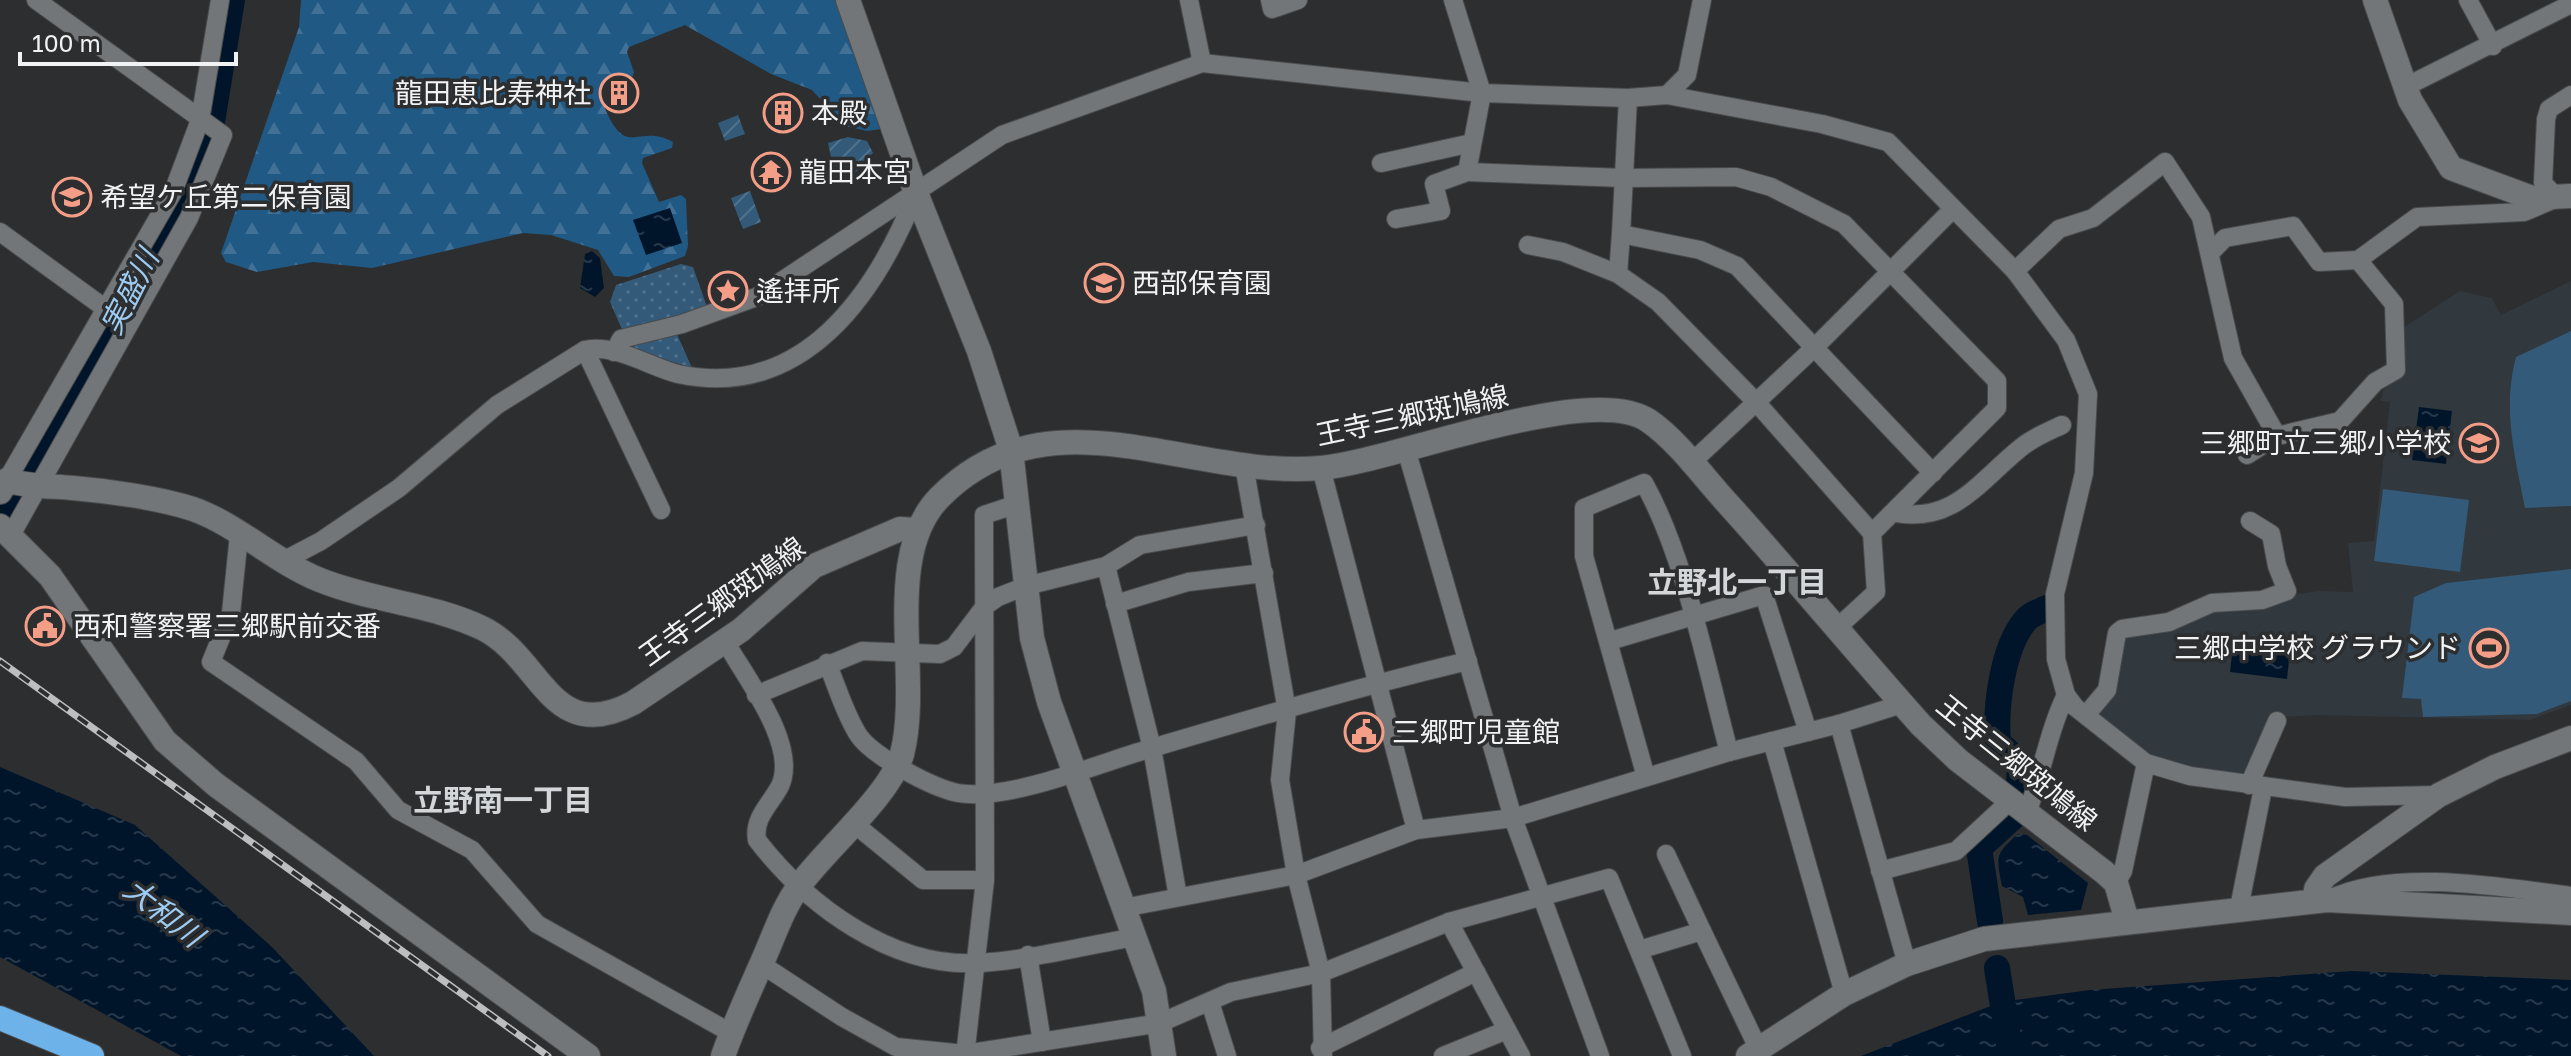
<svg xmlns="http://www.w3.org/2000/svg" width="2571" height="1056" font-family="'Golos Text','Noto Sans JP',sans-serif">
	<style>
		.built { fill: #31383e }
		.grass { fill: url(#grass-dots) }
		.forest { fill: url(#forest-firs) }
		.garden { fill: url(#garden-furrows) }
		.pitch { fill: #335a79 }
		.water { fill: url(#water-ripples) }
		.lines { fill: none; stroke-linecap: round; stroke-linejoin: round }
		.river { stroke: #00152a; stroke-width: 26 }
		.street-casing { stroke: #494b4d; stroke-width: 20 }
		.secondary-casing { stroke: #494b4d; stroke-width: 26 }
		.highway-casing { stroke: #494b4d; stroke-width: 26 }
		.street { stroke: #737678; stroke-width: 18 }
		.secondary { stroke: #737678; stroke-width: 24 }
		.highway { stroke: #6eb2ea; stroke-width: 24 }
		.rail-casing { stroke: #bdbec0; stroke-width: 7 }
		.rail { stroke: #2c2e30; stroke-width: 4; stroke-dasharray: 12; stroke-linecap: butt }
		.labels { text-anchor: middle; stroke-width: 7; stroke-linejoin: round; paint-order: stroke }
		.poi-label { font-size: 28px; fill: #f1f2f3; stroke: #2c2e30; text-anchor: start }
		.street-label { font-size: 28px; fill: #f1f2f3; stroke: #2c2e30 }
		.water-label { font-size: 30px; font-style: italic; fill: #9ecbf2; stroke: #2c2e30 }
		.neighbourhood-label { font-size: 30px; font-weight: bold; fill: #d4d7da; stroke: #2c2e30 }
	</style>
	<defs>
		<pattern id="grass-dots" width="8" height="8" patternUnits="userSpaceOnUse" patternTransform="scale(2)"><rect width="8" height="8" fill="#335a79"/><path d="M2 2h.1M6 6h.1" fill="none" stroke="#51728c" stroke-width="1.8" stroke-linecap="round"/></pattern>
		<pattern id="forest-firs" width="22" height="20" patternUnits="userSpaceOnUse" patternTransform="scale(2)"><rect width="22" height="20" fill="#205984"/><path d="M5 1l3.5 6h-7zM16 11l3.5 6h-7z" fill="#417196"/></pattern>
		<pattern id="garden-furrows" width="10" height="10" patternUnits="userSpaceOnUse" patternTransform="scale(2)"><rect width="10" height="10" fill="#335a79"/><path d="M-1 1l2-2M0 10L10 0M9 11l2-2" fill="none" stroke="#51728c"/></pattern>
		<pattern id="water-ripples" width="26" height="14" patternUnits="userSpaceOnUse" patternTransform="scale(2)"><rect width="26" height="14" fill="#00152a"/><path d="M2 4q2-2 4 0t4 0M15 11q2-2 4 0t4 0" fill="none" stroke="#263849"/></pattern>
	</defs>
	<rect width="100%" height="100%" fill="#2c2e30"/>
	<!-- built -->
	<path class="built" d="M2571,281V705L2530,720L2315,715L2268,718L2257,759L2237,781L2163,766L2099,719L2096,710L2119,640L2127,633L2216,607L2318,591L2353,592L2348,543L2374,541L2390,402L2381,401L2383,391L2400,374L2401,329L2460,291L2492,298L2501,315Z"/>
	<!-- grass -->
	<g class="grass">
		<path d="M681,264L693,267L707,307L624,334L610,302L616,285Z"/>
		<path d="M676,332L692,368L635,350L630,341Z"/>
	</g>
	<!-- forest -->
	<path class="forest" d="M301,0H835L857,54L881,129L867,131L845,126L812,90L771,74L685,25L629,47L627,52L634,72L632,78L600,96C626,166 635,121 673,142L672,148L643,158L642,163L659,202L681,195L686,199L688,246L685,256L629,277L614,276L598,250L551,235L523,233L372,268L313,262L257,272L226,262L221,253L299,27Z"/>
	<!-- garden -->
	<g class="garden">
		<path d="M738,115L745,134L725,141L718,123Z"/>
		<path d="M848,137L867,141L873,153L855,173L836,180L828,143Z"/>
		<path d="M750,191L761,222L743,229L731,198Z"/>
	</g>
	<!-- pitch -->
	<g class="pitch">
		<path d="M2571,331V506L2525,508C2515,456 2502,410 2516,357Z"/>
		<path d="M2383,489L2469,500L2460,572L2374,561Z"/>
		<path d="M2571,569V701L2537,714L2423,717L2421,699L2402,698L2414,597L2446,583Z"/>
	</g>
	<!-- water -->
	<g class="water">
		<path d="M670,208L682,243L646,255L633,220Z"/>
		<path d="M592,251L600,258L604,288L595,297L580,288L585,254Z"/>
		<path d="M2419,407L2452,411L2446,464L2412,460Z"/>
		<path d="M2233,645L2290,651L2287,679L2230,672Z"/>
		<path d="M0,767L135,825L272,947L374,1056H181L0,957Z"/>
		<path d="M2018,834L2027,835L2088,883L2081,910L2028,915L2023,897L2002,886C1996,856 1995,854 2018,834Z"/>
		<path d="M2352,971L2571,980V1056H1861L2001,1002L2090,990Z"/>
	</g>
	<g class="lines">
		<!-- river -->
		<g class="river">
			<path d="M0,522L91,367L209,140L232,0"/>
			<path d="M2019,783C2022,762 2014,756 1998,743C1995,708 2002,649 2025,621C2030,614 2039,612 2047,608"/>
			<path d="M1990,921L1979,848L2012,818"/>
			<path d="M1997,968L2011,1056"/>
		</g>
		<!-- street casing -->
		<g class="street-casing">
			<g id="street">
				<path d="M1189,0L1202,63"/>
				<path d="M1270,0L1272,9L1298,0"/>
				<path d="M1453,0L1482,93L1467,172L1624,178L1736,177L1771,187L1844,224L1997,381V408L1872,533L1876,592L1838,627"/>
				<path d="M2468,0L2493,46"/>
				<path d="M2405,87L2571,4"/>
				<path d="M1667,95L1687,75L1702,0"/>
				<path d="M1628,98L1621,234L1700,250L1737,266L1933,473"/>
				<path d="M1381,163L1472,143"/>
				<path d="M1396,219L1441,211L1434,184L1467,172"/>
				<path d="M0,232L106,309L115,308"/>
				<path d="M1528,245L1563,252L1618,274L1658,302L1756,402L1872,533"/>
				<path d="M2211,252L2225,238L2293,226L2319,262L2358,260L2417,217L2524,212L2557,198L2543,183L2546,119L2549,109L2571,95"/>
				<path d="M2015,271L2059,229L2093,218L2165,162L2201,217L2233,358L2277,436"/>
				<path d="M1618,274L1621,234"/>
				<path d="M585,350L661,510"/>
				<path d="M614,352L621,339L682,324L759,296L1002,135L1202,63L1482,93L1628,98L1667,95L1822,124L1888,142L2015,271L2066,340L2088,394L2084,473L2055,594L2056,659L2066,695L2075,707L2146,763L2190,776L2345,797L2439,795"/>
				<path d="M1406,449L1513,818L1600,1056"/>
				<path d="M2247,455L2277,436L2340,421L2375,382L2396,370L2394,304L2358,260"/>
				<path d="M1691,463L1815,347L1952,210"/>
				<path d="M1244,465L1287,711L1280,780L1296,875L1321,973L1323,1056"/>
				<path d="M1321,468L1416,830"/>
				<path d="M7,480L173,192L200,120L220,0"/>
				<path d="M1895,513C1953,523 1977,484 2018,450C2030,439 2047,432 2062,425"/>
				<path d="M11,535L189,218L223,135L36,0"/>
				<path d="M239,535L231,613L211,662L356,761L398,810L472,850L537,924L731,1033"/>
				<path d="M283,561L321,541L399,488L497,405L585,350C614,343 650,367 678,374C803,401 876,294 916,193"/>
				<path d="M1106,566L1152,748L1178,897"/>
				<path d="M1115,604L1188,582L1264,573"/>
				<path d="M725,641C745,677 799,745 780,786C770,805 753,818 757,840C808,906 892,968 978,963C1030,960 1084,946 1135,937"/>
				<path d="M1610,641L1764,595L1808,732"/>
				<path d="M827,663C837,686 845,715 859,736C874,757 933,788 958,793C1008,802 1102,762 1152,748C1257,717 1362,686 1468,661"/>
				<path d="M756,695L862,651L940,654L954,647L985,606L998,597L1026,586L1106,566L1140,545L1256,525"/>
				<path d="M2086,715L2107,690L2117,633L2122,629L2169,622L2212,603L2262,600L2287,591L2277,566L2271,534L2250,521"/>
				<path d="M1839,724L1907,964"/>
				<path d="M1772,741L1844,994"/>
				<path d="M1646,777L1584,556V508L1644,483C1685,556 1707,670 1729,752"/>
				<path d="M2249,785L2277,721"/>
				<path d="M2027,813C2042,774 2048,732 2066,695"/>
				<path d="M852,822L923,880H985"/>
				<path d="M1666,854L1702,931"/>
				<path d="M1880,871L1956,851L2011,800"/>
				<path d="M2116,883L2123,871L2146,763"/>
				<path d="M2330,899C2393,868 2502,887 2571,896"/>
				<path d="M1123,908L1296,875L1416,830L1513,818L1729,752L1839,724L1902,704"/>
				<path d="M2239,908L2263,788"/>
				<path d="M1449,922L1521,1056"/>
				<path d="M1639,950L1702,931L1758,1048"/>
				<path d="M1028,955L1042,1042"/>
				<path d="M761,964L842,1017L896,1047L965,1054L1160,1023L1231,992L1321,973L1449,922L1609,878L1682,1056"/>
				<path d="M1210,1002L1227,1056"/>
				<path d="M1320,1048L1476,972"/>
				<path d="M965,1056L985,880L984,515L1017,504"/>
				<path d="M1443,1056L1507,1030"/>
			</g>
		</g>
		<!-- secondary casing -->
		<g class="secondary-casing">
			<g id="secondary">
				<path d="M848,0L916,193L979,351L1011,450L1032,638L1049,702L1154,991L1164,1056"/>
				<path d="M2375,0L2410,100L2451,168L2532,198L2571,196"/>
				<path d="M0,492L7,480C28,487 52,486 73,488C109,491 159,498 193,509C238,525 275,562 320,580C372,601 432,604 482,628C542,657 550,747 633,703L741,630L814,566L900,529L916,530"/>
				<path d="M0,526L50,576L165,741L216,785L588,1056"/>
				<path d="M2316,901V889L2325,876L2439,795L2495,767L2571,738"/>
				<path d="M723,1056C735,1022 750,990 764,958C775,933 783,908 799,886C825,850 891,794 902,754C922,677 881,556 940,497C1050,386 1189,480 1321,468C1395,461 1591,381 1649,421C1679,442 1704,478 1729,505C1794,577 1856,652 1921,725L1958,760L2104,872L2116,883L2127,921"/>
				<path d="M1748,1056L1844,994L1907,964L1984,939L2327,900L2571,913"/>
			</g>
		</g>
		<!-- highway casing -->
		<g class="highway-casing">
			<path id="highway" d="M0,1018L92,1056"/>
		</g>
		<!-- street -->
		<use href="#street" class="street"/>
		<!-- secondary -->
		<use href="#secondary" class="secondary"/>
		<!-- highway -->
		<use href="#highway" class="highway"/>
		<!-- rail casing -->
		<g class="rail-casing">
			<path id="rail" d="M0,661L548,1056"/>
		</g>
		<!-- rail -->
		<use href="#rail" class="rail"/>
	</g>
	<!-- icons -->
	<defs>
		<g id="building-ring" transform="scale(2)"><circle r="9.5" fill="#2c2e30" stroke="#f49e88" stroke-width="1.5"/><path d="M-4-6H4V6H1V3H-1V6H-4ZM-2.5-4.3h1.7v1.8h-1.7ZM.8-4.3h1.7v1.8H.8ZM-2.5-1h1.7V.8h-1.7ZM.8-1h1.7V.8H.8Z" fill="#f49e88"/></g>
		<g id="temple-ring" transform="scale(2)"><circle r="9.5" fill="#2c2e30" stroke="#f49e88" stroke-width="1.5"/><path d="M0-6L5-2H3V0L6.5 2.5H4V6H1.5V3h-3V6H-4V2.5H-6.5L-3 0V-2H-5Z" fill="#f49e88"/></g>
		<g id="school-ring" transform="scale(2)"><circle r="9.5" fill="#2c2e30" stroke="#f49e88" stroke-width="1.5"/><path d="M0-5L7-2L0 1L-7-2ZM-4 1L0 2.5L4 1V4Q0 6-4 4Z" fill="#f49e88"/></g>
		<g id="sight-ring" transform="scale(2)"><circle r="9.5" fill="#2c2e30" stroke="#f49e88" stroke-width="1.5"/><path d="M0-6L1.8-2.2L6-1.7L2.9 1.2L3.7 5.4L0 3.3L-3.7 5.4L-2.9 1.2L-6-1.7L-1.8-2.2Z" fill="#f49e88"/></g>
		<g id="civic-ring" transform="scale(2)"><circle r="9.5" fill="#2c2e30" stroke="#f49e88" stroke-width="1.5"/><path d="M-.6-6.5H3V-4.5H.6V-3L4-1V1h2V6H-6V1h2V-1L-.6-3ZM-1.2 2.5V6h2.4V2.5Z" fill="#f49e88"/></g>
		<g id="stadium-ring" transform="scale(2)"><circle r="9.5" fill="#2c2e30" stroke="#f49e88" stroke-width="1.5"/><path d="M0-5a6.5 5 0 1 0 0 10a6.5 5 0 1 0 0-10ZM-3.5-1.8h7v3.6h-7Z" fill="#f49e88"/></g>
	</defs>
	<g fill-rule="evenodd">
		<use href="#building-ring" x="619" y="93"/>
		<use href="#building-ring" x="783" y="113"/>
		<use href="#temple-ring" x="771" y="172"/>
		<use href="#school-ring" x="72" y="197"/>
		<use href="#school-ring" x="1104" y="283"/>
		<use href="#sight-ring" x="728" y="291"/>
		<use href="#school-ring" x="2479" y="443"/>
		<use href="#civic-ring" x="45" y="626"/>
		<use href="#stadium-ring" x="2489" y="648"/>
		<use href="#civic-ring" x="1364" y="732"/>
	</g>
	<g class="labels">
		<!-- poi labels -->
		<g class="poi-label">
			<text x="591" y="103" text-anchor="end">龍田恵比寿神社</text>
			<text x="811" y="123">本殿</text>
			<text x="799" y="182">龍田本宮</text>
			<text x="100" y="207">希望ケ丘第二保育園</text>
			<text x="1132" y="293">西部保育園</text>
			<text x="756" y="301">遙拝所</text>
			<text x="2451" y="453" text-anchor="end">三郷町立三郷小学校</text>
			<text x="73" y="636">西和警察署三郷駅前交番</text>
			<text x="2461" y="658" text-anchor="end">三郷中学校 グラウンド</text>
			<text x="1392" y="742">三郷町児童館</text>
		</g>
		<!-- street labels -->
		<g class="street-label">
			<text transform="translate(1412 415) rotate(-12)" y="10">王寺三郷斑鳩線</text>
			<text transform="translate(722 601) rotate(-36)" y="10">王寺三郷斑鳩線</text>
			<text transform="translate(2017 763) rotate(39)" y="10">王寺三郷斑鳩線</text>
		</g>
		<!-- water labels -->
		<g class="water-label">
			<text transform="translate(130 292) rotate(-63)" y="10">実盛川</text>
			<text transform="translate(163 913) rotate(38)" y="10">大和川</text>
		</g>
		<!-- neighbourhood labels -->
		<g class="neighbourhood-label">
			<text x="1737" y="593">立野北一丁目</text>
			<text x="503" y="811">立野南一丁目</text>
		</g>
	</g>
	<!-- scale -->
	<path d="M20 52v12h216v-12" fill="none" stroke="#f1f2f3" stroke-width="4"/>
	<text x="32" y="52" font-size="24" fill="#f1f2f3" stroke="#2c2e30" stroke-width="6" paint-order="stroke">100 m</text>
</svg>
